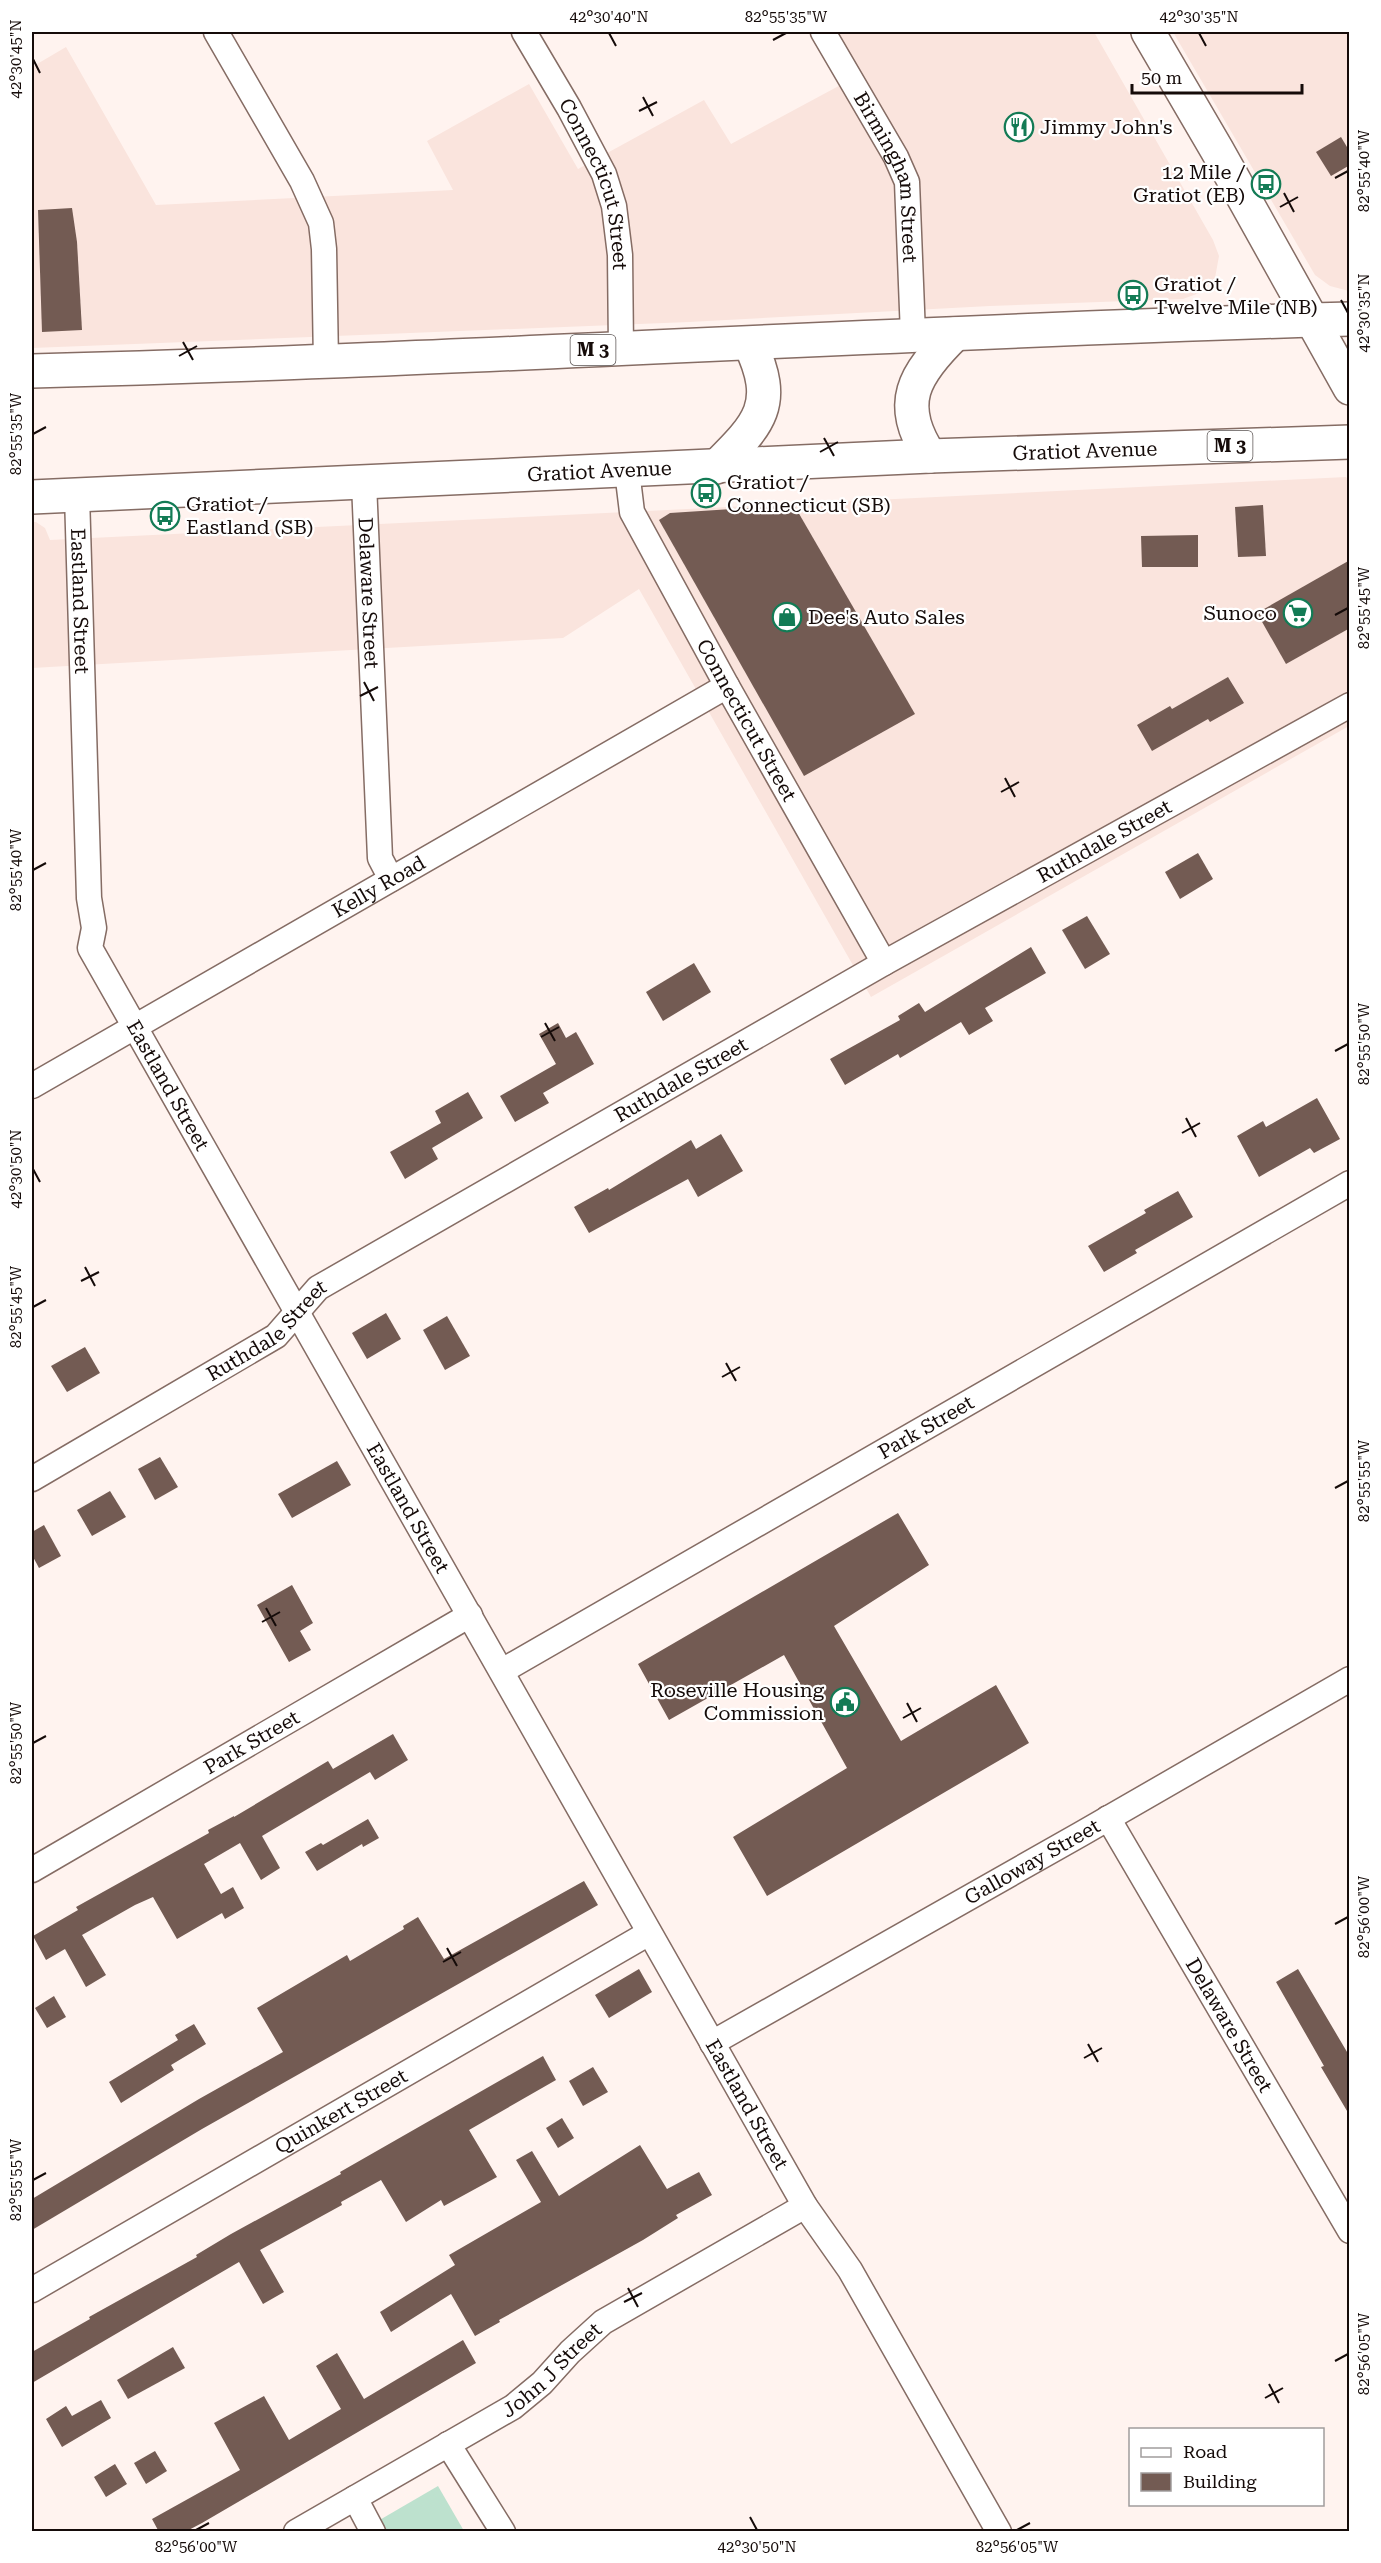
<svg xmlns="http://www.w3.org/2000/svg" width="1381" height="2563" font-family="'Roboto Serif',serif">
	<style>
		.built { fill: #fae4dd }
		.green { fill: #bde1ce }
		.building { fill: #735b53 }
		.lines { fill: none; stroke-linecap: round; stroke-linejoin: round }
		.minor-casing { stroke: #856c64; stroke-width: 27 }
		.secondary-casing { stroke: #856c64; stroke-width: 36 }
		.primary-casing { stroke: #856c64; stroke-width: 36 }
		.minor { stroke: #fff; stroke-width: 24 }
		.secondary { stroke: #fff; stroke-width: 33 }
		.primary { stroke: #fff; stroke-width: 33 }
		.ticks { fill: none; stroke: #150b09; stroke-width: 2 }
		.labels { text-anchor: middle; stroke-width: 4.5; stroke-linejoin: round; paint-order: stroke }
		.shield { fill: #fff; stroke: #5b5453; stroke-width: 1.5 }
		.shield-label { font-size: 18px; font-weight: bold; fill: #150b09 }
		.poi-label { font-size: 20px; fill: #150b09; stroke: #fff; text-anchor: start }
		.street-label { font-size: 20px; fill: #150b09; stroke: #fff }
		.neatline { fill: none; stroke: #150b09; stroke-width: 2 }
		.ticks-label { font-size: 15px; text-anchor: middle; fill: #150b09 }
	</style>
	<rect width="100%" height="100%" fill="#fff3ef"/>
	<!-- built -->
	<g class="built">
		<path d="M837,32H1094L1213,240L1219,256L1215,278L1202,292L1183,299L990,306L689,322L32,348V67L66,47L156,205L453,190L427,141L529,84L578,169L704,100L731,144L861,74Z"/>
		<path d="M1173,32H1349V291L1330,286L1315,275Z"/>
		<path d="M1346,477L1350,482L1349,726L871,997L639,589L563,638L32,668V522H36L45,528L50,540Z"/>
	</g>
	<!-- green -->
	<path class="green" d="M438,2486L464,2531L359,2532Z"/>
	<!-- building -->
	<g class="building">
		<path d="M1341,137L1350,152V165L1331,176L1316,152Z"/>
		<path d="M72,208L77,242L82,330L42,332L38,210Z"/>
		<path d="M794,505L915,714L804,776L659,520L670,513Z"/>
		<path d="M1263,505L1266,556L1238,557L1235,507Z"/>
		<path d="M1198,535V567H1142L1141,536Z"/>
		<path d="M1350,560V628L1286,664L1257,613Z"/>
		<path d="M1228,677L1244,703L1210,722L1208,719L1152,751L1137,725L1170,706L1172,709Z"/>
		<path d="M1198,853L1213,879L1180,899L1165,872Z"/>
		<path d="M1087,916L1110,954L1085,969L1062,930Z"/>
		<path d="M1031,947L1046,973L985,1008L993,1021L969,1035L961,1022L900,1058L898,1054L845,1085L830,1059L900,1020L898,1016L919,1003L925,1012Z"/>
		<path d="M694,963L711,992L663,1021L646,992Z"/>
		<path d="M558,1023L566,1038L576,1032L594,1064L543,1093L549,1103L515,1122L500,1096L556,1064L539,1034Z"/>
		<path d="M468,1092L483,1118L432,1148L438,1159L405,1179L390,1152L441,1123L435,1111Z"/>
		<path d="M1317,1098L1340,1139L1314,1153L1310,1148L1259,1177L1237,1136L1263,1121L1266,1127Z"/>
		<path d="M721,1134L743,1171L698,1197L688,1179L589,1233L574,1207L608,1188L609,1190L691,1140L696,1149Z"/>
		<path d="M1178,1191L1193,1217L1135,1250L1137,1253L1104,1272L1088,1246L1146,1213L1144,1210Z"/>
		<path d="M386,1313L401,1339L367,1359L352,1333Z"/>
		<path d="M447,1316L470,1356L445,1370L423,1330Z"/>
		<path d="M85,1347L100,1373L67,1392L51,1366Z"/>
		<path d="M160,1457L178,1487L155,1500L138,1469Z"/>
		<path d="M337,1461L351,1485L292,1518L278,1494Z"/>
		<path d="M110,1491L126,1517L92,1536L77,1510Z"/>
		<path d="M898,1513L929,1565L834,1626L901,1741L996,1685L1029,1743L767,1896L733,1837L847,1768L784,1655L669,1720L638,1664Z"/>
		<path d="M44,1525L61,1556L39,1568L32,1555V1532Z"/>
		<path d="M292,1585L313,1623L300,1631L311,1650L289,1662L257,1605Z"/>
		<path d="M393,1734L408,1760L375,1780L370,1772L262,1836L280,1868L261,1880L240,1843L204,1864L221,1894L233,1887L244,1908L225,1919L222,1913L177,1939L153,1897L135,1905L82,1935L106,1975L86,1987L65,1949L46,1960L33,1936L78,1910L76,1907L209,1833L208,1830L234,1816V1817L328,1761L333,1769Z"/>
		<path d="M368,1819L379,1838L363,1847L362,1844L317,1871L305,1852L321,1843L323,1845Z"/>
		<path d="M584,1881L598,1905L202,2129L32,2230V2199L199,2099L283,2052L257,2008L347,1955L350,1961L404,1929L403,1926L418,1917L444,1959Z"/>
		<path d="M639,1969L652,1992L609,2018L595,1995Z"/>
		<path d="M1298,1969L1350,2057V2116L1321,2067L1324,2066L1276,1982Z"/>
		<path d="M54,1996L66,2017L47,2028L35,2008Z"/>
		<path d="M194,2024L206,2044L171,2065L174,2070L121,2103L109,2082L178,2040L175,2035Z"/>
		<path d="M543,2056L556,2080L469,2130L497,2177L444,2206L441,2200L406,2222L381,2180L341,2202L342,2205L260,2250L284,2292L263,2304L239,2262L32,2383V2352L90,2319L89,2317L197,2257L196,2255L231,2234L341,2174L340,2172Z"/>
		<path d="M593,2067L608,2092L583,2106L569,2081Z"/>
		<path d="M562,2118L574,2138L558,2148L546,2128Z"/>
		<path d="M640,2145L667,2189L699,2172L712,2195L676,2215L678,2218L643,2240L499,2320L500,2322L475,2336L451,2294L391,2332L380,2312L455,2265L449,2255L541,2202L516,2160L532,2151L559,2196Z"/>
		<path d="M463,2340L476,2363L202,2523L185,2532H159L152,2519L240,2470L214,2423L264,2396L289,2440L341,2409L316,2366L337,2353L364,2399Z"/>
		<path d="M173,2347L185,2368L128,2399L117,2380Z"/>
		<path d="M101,2400L111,2418L62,2447L46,2419L66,2406L72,2416Z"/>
		<path d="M155,2451L167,2471L146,2484L134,2463Z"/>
		<path d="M115,2464L127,2484L106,2497L94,2477Z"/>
	</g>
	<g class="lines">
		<!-- minor casing -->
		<g class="minor-casing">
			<g id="minor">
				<path d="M216,32L302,181L321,223L324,249L326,362"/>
				<path id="s1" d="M524,32L569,108L604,174L614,206L620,255L621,349"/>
				<path id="s2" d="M823,32L896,157L907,182L913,335"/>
				<path id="s3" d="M627,471L632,512L727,686L884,963"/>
				<path id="s4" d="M364,483L380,858L391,879"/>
				<path id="s5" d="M77,495L89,898L94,928L90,948L805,2206L850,2270L999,2532"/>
				<path id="s6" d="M32,1086L727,686"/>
				<path id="s7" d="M32,1479L276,1336L318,1288L884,963L1350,705"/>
				<path id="s8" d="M502,1671L1350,1183"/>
				<path id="s9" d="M1108,1818L1350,2231"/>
				<path id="s10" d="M32,1870L470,1615"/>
				<path id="s11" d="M712,2043L1081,1834L1350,1679"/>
				<path id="s12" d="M32,2290L649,1933"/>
				<path d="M448,2444L503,2532"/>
				<path d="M355,2498L373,2532"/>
				<path id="s13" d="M296,2532L513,2407L542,2383L570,2352L603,2322L805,2206"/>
			</g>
		</g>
		<!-- secondary casing -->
		<g class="secondary-casing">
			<path id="secondary" d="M1148,32L1217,150L1350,388"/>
		</g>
		<!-- primary casing -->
		<g class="primary-casing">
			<g id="primary">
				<path d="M32,371C471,360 910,331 1350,319"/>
				<path d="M930,456C895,404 914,374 955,334"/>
				<path d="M716,467C759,424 779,405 750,344"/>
				<path id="s14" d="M32,497L930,456L1350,442"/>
			</g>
		</g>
		<!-- minor -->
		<use href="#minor" class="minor"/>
		<!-- secondary -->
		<use href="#secondary" class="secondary"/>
		<!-- primary -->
		<use href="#primary" class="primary"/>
	</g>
	<!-- ticks -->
	<path class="ticks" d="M609,33L616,46M1199,33L1206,46M773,40L786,33M33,59L40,73M643,97L653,116M639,111L657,102M1335,178L1348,171M1284,193L1294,212M1280,207L1298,197M1341,300L1348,313M183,342L193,360M179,356L197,346M33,434L46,427M824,438L834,456M820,452L838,442M1335,615L1348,608M364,682L374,701M360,696L378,687M1005,778L1015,797M1001,792L1019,782M33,870L46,863M545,1023L555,1041M541,1037L559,1027M1335,1051L1348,1044M1186,1118L1196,1137M1182,1133L1200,1123M33,1169L40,1182M85,1267L95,1286M81,1281L99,1272M33,1307L46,1300M726,1363L736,1381M722,1377L740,1367M1335,1488L1348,1481M266,1608L276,1626M262,1622L280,1612M907,1703L917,1722M903,1718L921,1708M33,1743L46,1736M1335,1924L1348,1917M447,1948L457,1966M443,1962L461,1952M1088,2044L1098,2062M1084,2058L1102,2048M33,2180L46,2173M628,2288L638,2307M624,2302L642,2293M1335,2361L1348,2354M1269,2384L1279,2403M1265,2398L1283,2388M750,2517L757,2530M196,2530L209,2523M1017,2530L1030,2523"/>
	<!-- icons -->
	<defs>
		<g id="restaurant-ring" transform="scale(1.5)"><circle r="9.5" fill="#fff" stroke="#137b55" stroke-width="1.5"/><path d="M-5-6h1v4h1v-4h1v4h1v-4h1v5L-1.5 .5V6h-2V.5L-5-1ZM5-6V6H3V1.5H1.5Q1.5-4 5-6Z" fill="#137b55"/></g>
		<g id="bus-ring" transform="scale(1.5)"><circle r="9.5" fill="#fff" stroke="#137b55" stroke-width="1.5"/><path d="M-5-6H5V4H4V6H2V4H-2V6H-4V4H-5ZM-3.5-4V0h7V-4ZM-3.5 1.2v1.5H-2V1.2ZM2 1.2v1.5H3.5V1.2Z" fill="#137b55"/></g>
		<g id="supermarket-ring" transform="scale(1.5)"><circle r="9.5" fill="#fff" stroke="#137b55" stroke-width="1.5"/><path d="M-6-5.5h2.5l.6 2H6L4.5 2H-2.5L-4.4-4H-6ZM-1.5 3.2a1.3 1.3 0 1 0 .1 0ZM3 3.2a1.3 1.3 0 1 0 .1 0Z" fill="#137b55"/></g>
		<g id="shop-ring" transform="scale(1.5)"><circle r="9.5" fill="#fff" stroke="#137b55" stroke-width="1.5"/><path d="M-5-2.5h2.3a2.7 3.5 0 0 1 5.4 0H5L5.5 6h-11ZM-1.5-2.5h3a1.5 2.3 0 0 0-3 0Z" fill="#137b55"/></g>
		<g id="civic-ring" transform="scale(1.5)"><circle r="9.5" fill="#fff" stroke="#137b55" stroke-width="1.5"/><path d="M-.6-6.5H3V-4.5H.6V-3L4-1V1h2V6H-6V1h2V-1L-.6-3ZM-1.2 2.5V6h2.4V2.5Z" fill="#137b55"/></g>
	</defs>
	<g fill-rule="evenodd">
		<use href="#restaurant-ring" x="1019" y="127"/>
		<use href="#bus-ring" x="1266" y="184"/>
		<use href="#bus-ring" x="1133" y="295"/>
		<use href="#bus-ring" x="706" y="493"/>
		<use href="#bus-ring" x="165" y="516"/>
		<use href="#supermarket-ring" x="1298" y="613"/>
		<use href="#shop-ring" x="787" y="617"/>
		<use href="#civic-ring" x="845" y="1702"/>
	</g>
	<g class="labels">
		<!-- shield labels -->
		<g class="shield">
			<rect x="570.5" y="335" width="45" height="30" rx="4.5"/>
			<rect x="1207.5" y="431" width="45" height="30" rx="4.5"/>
		</g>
		<g class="shield-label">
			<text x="593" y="356">M 3</text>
			<text x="1230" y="452">M 3</text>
		</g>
		<!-- poi labels -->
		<g class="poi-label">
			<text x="1040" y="134">Jimmy John's</text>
			<text x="1245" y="179" text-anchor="end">12 Mile /<tspan x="1245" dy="23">Gratiot (EB)</tspan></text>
			<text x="1154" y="291">Gratiot /<tspan x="1154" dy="23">Twelve Mile (NB)</tspan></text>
			<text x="727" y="489">Gratiot /<tspan x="727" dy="23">Connecticut (SB)</tspan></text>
			<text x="186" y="511">Gratiot /<tspan x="186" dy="23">Eastland (SB)</tspan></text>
			<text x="1277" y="620" text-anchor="end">Sunoco</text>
			<text x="808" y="624">Dee's Auto Sales</text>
			<text x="824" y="1697" text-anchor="end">Roseville Housing<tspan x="824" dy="23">Commission</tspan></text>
		</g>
		<!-- street labels -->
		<g class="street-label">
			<text dy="7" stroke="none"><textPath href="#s2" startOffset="162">Birmingham Street</textPath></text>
			<text dy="7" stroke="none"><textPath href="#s1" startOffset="170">Connecticut Street</textPath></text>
			<text dy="7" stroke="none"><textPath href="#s14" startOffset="1054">Gratiot Avenue</textPath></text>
			<text dy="7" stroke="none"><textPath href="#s14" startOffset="568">Gratiot Avenue</textPath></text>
			<text dy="7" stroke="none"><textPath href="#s4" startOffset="110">Delaware Street</textPath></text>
			<text dy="7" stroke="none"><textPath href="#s5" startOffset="106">Eastland Street</textPath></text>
			<text dy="7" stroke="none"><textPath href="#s3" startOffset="279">Connecticut Street</textPath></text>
			<text dy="7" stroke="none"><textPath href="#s7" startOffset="1251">Ruthdale Street</textPath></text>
			<text dy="7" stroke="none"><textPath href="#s6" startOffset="400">Kelly Road</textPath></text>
			<text dy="7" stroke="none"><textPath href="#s7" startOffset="765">Ruthdale Street</textPath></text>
			<text dy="7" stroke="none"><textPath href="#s5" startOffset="612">Eastland Street</textPath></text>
			<text dy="7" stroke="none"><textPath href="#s7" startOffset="279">Ruthdale Street</textPath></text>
			<text dy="7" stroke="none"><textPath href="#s8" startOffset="489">Park Street</textPath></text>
			<text dy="7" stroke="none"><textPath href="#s5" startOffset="1098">Eastland Street</textPath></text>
			<text dy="7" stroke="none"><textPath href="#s10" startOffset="254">Park Street</textPath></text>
			<text dy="7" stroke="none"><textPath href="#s11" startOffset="368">Galloway Street</textPath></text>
			<text dy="7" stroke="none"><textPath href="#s9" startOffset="240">Delaware Street</textPath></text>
			<text dy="7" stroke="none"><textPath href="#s5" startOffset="1784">Eastland Street</textPath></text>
			<text dy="7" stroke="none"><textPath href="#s12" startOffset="357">Quinkert Street</textPath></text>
			<text dy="7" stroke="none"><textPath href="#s13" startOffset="304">John J Street</textPath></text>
		</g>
	</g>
	<!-- border -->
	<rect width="1381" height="2563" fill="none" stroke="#ffffff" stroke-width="66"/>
	<!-- legend -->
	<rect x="1129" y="2428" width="195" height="78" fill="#ffffff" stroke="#a19d9d" stroke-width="1.5"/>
	<rect x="1141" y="2448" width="30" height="9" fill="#ffffff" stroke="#a19d9d" stroke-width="1.5"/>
	<text x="1183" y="2458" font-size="18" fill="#150b09">Road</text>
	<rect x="1141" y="2473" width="30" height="18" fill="#735b53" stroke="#a19d9d" stroke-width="1.5"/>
	<text x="1183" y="2488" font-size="18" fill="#150b09">Building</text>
	<!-- scale -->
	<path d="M1132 84v9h170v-9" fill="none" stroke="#150b09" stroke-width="3"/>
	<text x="1141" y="84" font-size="18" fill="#150b09" stroke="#ffffff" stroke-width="4.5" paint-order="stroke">50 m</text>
	<rect x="33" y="33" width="1315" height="2497" class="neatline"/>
	<g class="ticks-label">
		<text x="609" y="22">42°30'40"N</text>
		<text x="786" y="22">82°55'35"W</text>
		<text x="1199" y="22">42°30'35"N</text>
		<text transform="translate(16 59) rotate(-90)" y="5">42°30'45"N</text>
		<text transform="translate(1364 171) rotate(-90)" y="5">82°55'40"W</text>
		<text transform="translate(1364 313) rotate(-90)" y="5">42°30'35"N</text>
		<text transform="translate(16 434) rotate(-90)" y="5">82°55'35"W</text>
		<text transform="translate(1364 608) rotate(-90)" y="5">82°55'45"W</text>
		<text transform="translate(16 870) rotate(-90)" y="5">82°55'40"W</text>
		<text transform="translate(1364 1044) rotate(-90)" y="5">82°55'50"W</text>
		<text transform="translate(16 1169) rotate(-90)" y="5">42°30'50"N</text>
		<text transform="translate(16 1307) rotate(-90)" y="5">82°55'45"W</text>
		<text transform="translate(1364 1481) rotate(-90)" y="5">82°55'55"W</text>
		<text transform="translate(16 1743) rotate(-90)" y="5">82°55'50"W</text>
		<text transform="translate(1364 1917) rotate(-90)" y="5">82°56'00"W</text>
		<text transform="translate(16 2180) rotate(-90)" y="5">82°55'55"W</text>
		<text transform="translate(1364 2354) rotate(-90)" y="5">82°56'05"W</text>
		<text x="196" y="2552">82°56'00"W</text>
		<text x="757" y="2552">42°30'50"N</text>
		<text x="1017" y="2552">82°56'05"W</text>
	</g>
</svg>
